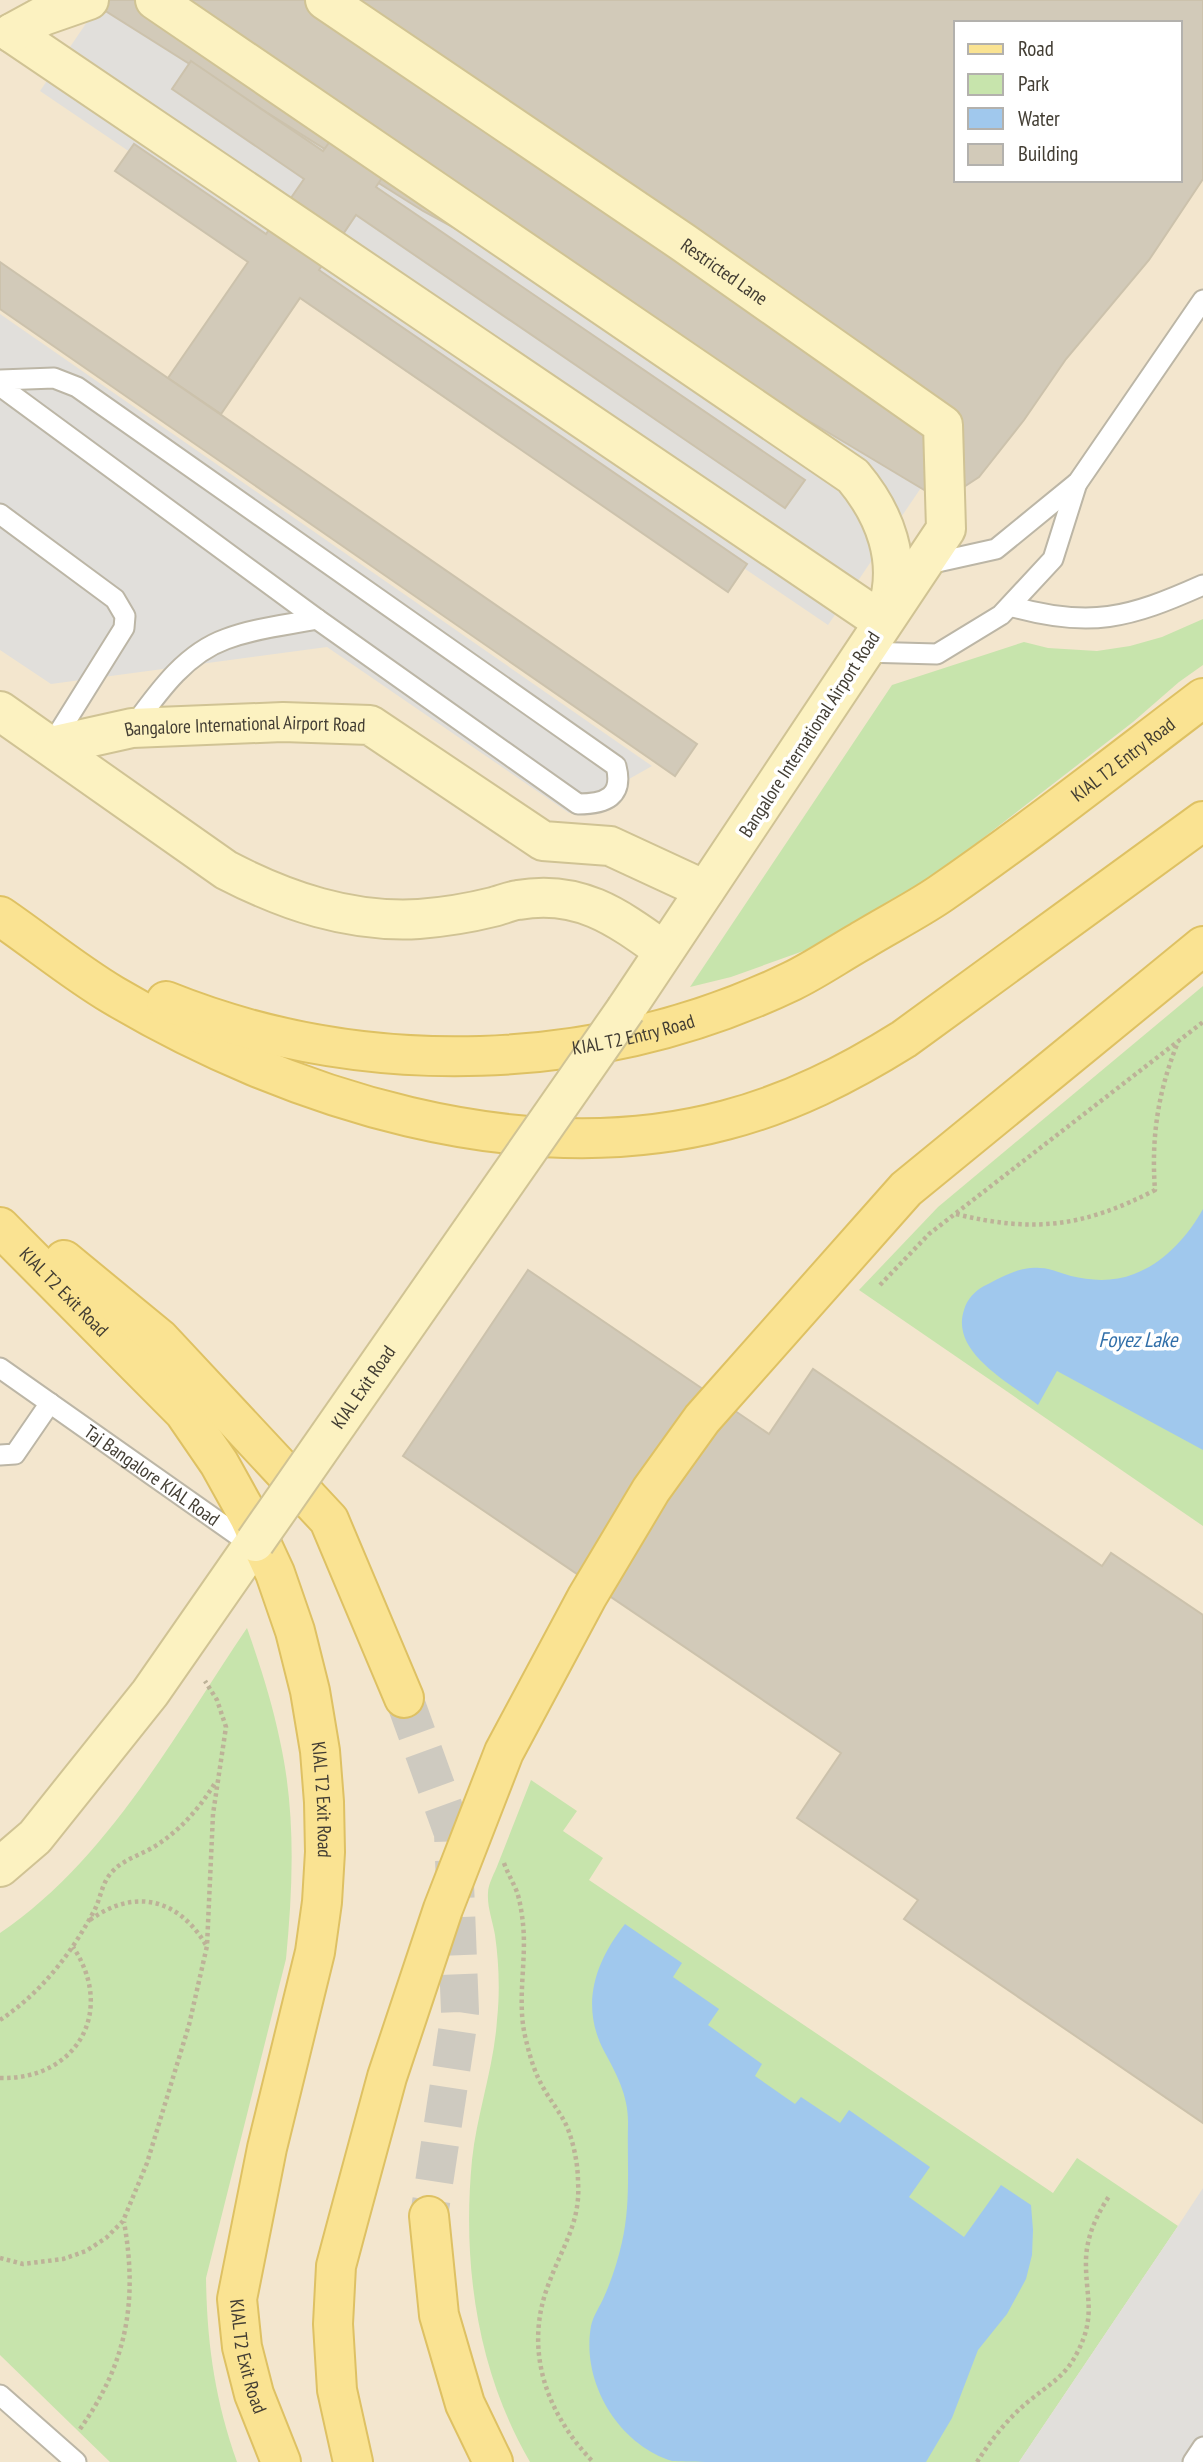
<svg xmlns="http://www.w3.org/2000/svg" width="1203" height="2462" font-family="'PT Sans Narrow',sans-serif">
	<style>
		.commercial { fill: #f3e6ce; fill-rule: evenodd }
		.green { fill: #c7e4ac }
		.parking { fill: #e1dfdb }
		.water { fill: #a0c8ed }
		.building { fill: #d2cab9; stroke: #ccc2ac; stroke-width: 2; fill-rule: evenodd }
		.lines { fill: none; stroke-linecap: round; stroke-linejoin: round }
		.primary-tunnel { stroke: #cecac0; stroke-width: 38; stroke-dasharray: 38 19; stroke-linecap: butt }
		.lane-casing { stroke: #bcb6a6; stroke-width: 23 }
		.secondary-casing { stroke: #d0c394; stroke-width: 42 }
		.primary-casing { stroke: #dec163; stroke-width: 42 }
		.path { stroke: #bdb298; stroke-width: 4.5; stroke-dasharray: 3.5 3.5; stroke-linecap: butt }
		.lane { stroke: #fff; stroke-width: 19 }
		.secondary { stroke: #fcf2c1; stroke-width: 38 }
		.primary { stroke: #fae392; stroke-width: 38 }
		.secondary-bridge-casing { stroke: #d0c394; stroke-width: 42; stroke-linecap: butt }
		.secondary-bridge { stroke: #fcf2c1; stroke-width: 38 }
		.labels { text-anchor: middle; stroke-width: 7; stroke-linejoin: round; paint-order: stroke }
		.street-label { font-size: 19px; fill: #423d33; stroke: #fff }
		.water-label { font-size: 21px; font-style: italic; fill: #316fa9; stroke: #fff }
	</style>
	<rect width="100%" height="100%" fill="#f1ede3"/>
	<!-- commercial -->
	<path class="commercial" d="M0,0H1203V2462H0ZM956,23H1180V180H956Z"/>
	<!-- green -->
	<g class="green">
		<path d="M1203,619V665L1179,682L1133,722L921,886L848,931L809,949L731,977L690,987L892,685L1024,642L1048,648L1097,651L1130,646L1162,637Z"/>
		<path d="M1203,986V1526L859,1290L938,1207Z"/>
		<path d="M247,1628C260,1665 272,1702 280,1741C296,1813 293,1886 286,1959L206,2278C207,2345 215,2399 237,2462H110L0,2355V1933C107,1861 176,1733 247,1628Z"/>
		<path d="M531,1780L577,1811L563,1831L603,1858L589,1880L1053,2193L1077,2158L1178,2226L1019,2462H530C477,2371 462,2264 472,2160C477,2113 494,2067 497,2020C500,1992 499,1963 495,1935C493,1922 487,1907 488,1893C488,1884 495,1872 498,1864C509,1836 520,1808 531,1780Z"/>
	</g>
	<!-- parking -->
	<g class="parking">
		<path d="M102,0L969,417L828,625L40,91Z"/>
		<path d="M0,314L652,766L569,813L327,647L51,684L0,650Z"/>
		<path d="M1203,2188V2462H1019L1178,2226Z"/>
	</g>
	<!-- water -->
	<g class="water">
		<path d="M1203,1209V1450L1057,1371L1038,1405C1009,1382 950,1352 964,1310C967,1299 975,1291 984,1286C1002,1277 1019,1266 1040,1268C1050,1268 1060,1273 1071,1276C1091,1281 1114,1282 1134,1274C1164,1263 1188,1236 1203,1209Z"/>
		<path d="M625,1924L682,1963L673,1977L719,2009L708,2025L762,2064L755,2076L795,2104L801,2097L840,2123L849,2110L930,2167L909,2197L964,2237L1001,2185L1031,2205L1033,2230L1032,2255L1026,2279L1007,2314L978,2350L952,2418L926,2462C864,2462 802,2462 740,2462C723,2462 686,2462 672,2461C618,2444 581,2382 591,2326C593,2316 600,2306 604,2297C612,2279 618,2260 622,2242C631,2203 627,2164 628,2125C629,2097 617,2075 604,2051C580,2005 595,1962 625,1924Z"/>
	</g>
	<!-- building -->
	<g class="building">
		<path d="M88,0H1203V179L1149,260L1066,359L1024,420L979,477L956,492L931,494L814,424L423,211ZM956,23H1180V180H956Z"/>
		<path d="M191,61L323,151L348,116L399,152L376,187L805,480L785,508L356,215L319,270L747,564L728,592L300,298L221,414L168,378L248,262L115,171L134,144L266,234L304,179L172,89Z"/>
		<path d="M0,262L697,744L675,776L0,309Z"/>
		<path d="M528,1270L769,1434L813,1369L1102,1566L1111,1553L1203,1615V2123L904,1919L918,1900L797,1818L841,1753L403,1456Z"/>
	</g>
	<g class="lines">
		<!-- primary-tunnel -->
		<path class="primary-tunnel" d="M404,1698L453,1833L460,2012L429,2216"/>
		<!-- lane casing -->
		<g class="lane-casing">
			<g id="lane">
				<path d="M0,380L54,378L77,387L616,766C624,797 605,804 578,804L317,619L0,386"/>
				<path d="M0,514L115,599L125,616L124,628L51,745"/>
				<path d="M924,565L996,549L1078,482L1203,300"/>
				<path d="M1010,606C1090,629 1129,618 1203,585"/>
				<path d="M863,652L937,654L1001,615L1053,559L1077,483"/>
				<path d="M132,728C157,694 184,654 226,639C255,628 287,625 317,619"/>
				<path id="s1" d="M0,1368L253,1546"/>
				<path d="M0,1455L15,1454L50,1403"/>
				<path d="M0,2395L76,2462"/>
				<path d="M1193,2462L1203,2447"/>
			</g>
		</g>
		<!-- secondary casing -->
		<g class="secondary-casing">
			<g id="secondary">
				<path d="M155,0L853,476C885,514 903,561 887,610"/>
				<path id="s2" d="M325,0L684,243L943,425L946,529L626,1009"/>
				<path d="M12,33L883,622"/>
				<path d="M12,33L43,16L89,0"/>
				<path d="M0,711L226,870C286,901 350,923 419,919C444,917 469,913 493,907C501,905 510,901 518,900C579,889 617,917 663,950"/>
				<path id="s3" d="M51,746L132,728L283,722L370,725L543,841L610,846L705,890"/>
				<path d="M0,1867L35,1837L150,1693L255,1542"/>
			</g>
		</g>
		<!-- primary casing -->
		<g class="primary-casing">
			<g id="primary">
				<path d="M0,916C38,942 73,971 113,995C288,1099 523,1174 726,1120C791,1103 848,1074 904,1039L1203,821"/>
				<path id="s4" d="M166,1001C365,1081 598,1074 792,981C815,970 838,954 861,941C887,925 915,911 940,894C1030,832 1116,764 1203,698"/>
				<path id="s5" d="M0,1227L184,1412L219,1463L249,1517L275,1573L295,1631L310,1691L320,1751L324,1802L325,1852L322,1902L315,1952L267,2148L237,2299L242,2347L254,2394L281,2462"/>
				<path d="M64,1260L160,1339L329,1520L404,1698"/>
				<path d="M429,2216L439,2315L465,2404L493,2462"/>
				<path d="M353,2462L337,2390L333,2324L336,2266L348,2221L387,2077L443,1909L504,1752L587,1597L651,1490L702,1419L906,1189L1203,946"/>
			</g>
		</g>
		<!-- path -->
		<g class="path">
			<path d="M956,1214C1033,1233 1084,1227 1155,1190C1151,1138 1158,1091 1178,1042"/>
			<path d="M880,1285L929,1234L1203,1022"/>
			<path d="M504,1863C508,1874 513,1882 517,1892C520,1901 522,1914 523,1924C527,1962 516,2002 526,2040C530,2057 535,2074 544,2089C553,2105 565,2118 570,2135C575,2150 578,2167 578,2182C581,2222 562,2247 549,2283C523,2349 546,2413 593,2462"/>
			<path d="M90,1920C134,1888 178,1898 206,1945"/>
			<path d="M0,2020C41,1993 71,1954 94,1911C101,1898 101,1885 111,1873C122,1860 138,1856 152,1848C179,1832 199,1809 215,1783"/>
			<path d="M0,2078C77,2080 116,2011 73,1947"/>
			<path d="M0,2258L23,2264L63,2259L86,2251L106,2238L123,2221L147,2163L189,2025L207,1946L213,1814L226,1727L217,1700L205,1681"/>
			<path d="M80,2429C127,2363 138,2301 124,2222"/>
			<path d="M977,2462C991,2440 1008,2418 1029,2401C1048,2385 1065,2377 1077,2353C1097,2315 1085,2296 1086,2259C1087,2235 1097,2214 1110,2195"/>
		</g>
		<!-- lane -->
		<use href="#lane" class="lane"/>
		<!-- secondary -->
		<use href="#secondary" class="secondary"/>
		<!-- primary -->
		<use href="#primary" class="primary"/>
		<!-- secondary-bridge casing -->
		<g class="secondary-bridge-casing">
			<g id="secondary-bridge">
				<path id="s6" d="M255,1542L626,1009"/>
			</g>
		</g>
		<!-- secondary-bridge -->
		<use href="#secondary-bridge" class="secondary-bridge"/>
	</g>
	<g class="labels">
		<!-- street labels -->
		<g class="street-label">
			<text dy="7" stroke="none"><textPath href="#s2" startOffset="483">Restricted Lane</textPath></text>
			<text dy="7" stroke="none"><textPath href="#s3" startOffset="196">Bangalore International Airport Road</textPath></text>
			<text transform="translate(809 734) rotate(-57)" y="7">Bangalore International Airport Road</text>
			<text dy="7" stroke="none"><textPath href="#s4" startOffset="1043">KIAL T2 Entry Road</textPath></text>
			<text dy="7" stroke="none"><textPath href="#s4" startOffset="476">KIAL T2 Entry Road</textPath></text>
			<text dy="7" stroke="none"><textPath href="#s5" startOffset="91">KIAL T2 Exit Road</textPath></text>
			<text dy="7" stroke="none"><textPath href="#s6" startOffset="189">KIAL Exit Road</textPath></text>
			<text dy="7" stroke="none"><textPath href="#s1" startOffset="186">Taj Bangalore KIAL Road</textPath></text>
			<text dy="7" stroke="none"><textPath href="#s5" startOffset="679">KIAL T2 Exit Road</textPath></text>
			<text dy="7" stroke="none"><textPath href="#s5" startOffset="1246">KIAL T2 Exit Road</textPath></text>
		</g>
		<!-- water labels -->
		<g class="water-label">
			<text x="1138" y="1347">Foyez Lake</text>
		</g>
	</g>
	<!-- legend -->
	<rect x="954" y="21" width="228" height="161" fill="#ffffff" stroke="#b3b1ad" stroke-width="2"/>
	<rect x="968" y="44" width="35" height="10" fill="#fae392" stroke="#b3b1ad" stroke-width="2"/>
	<text x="1018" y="56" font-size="21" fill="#423d33">Road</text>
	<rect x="968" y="74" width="35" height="21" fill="#c7e4ac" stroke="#b3b1ad" stroke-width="2"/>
	<text x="1018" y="91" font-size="21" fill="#423d33">Park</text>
	<rect x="968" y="108" width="35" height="21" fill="#a0c8ed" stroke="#b3b1ad" stroke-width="2"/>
	<text x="1018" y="126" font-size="21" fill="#423d33">Water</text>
	<rect x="968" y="144" width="35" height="21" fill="#d2cab9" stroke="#b3b1ad" stroke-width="2"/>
	<text x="1018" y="161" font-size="21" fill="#423d33">Building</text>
</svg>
